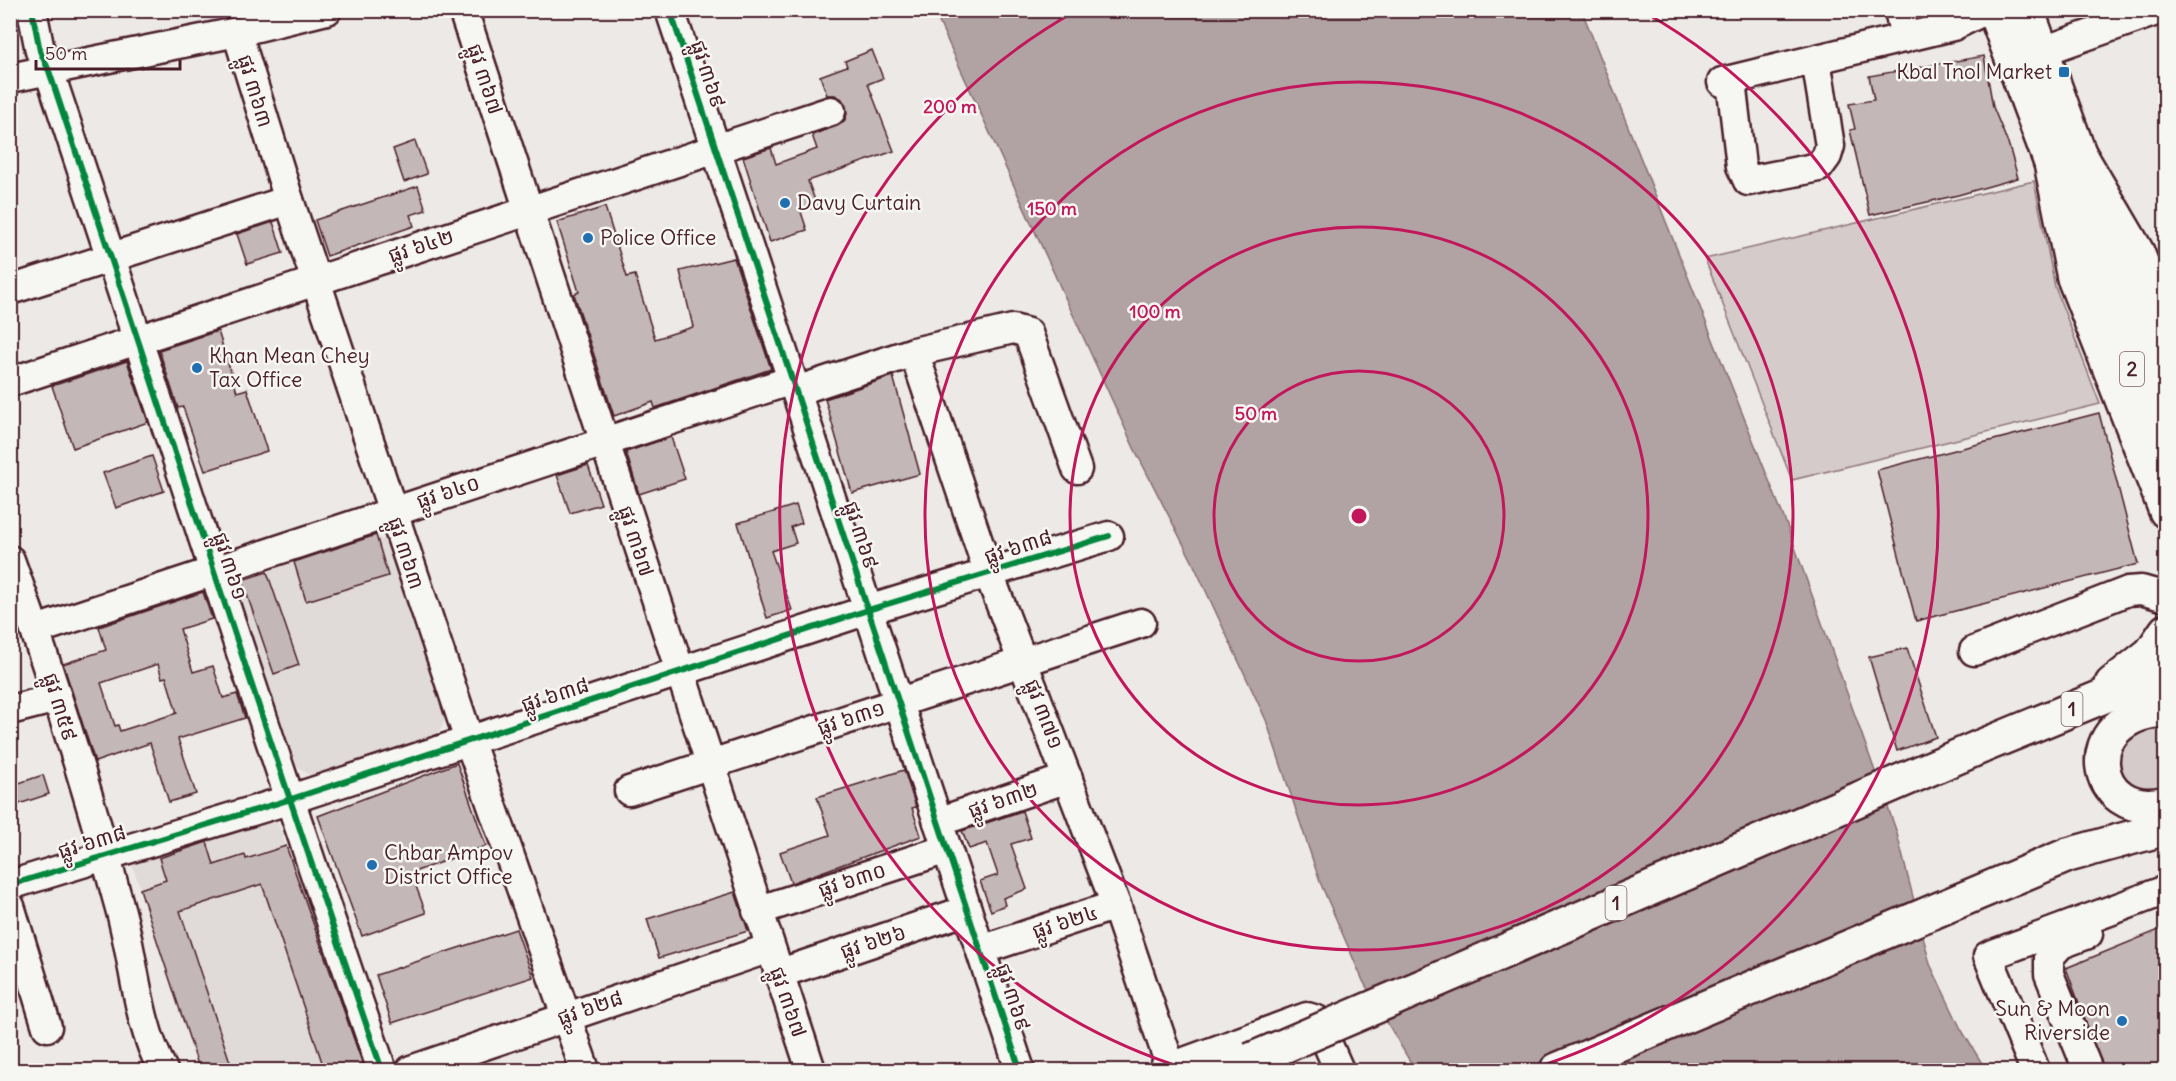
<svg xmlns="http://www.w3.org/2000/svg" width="2176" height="1081" font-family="Delius,'Noto Sans Khmer',sans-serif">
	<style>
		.built { fill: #e0dad8 }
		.green { fill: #d4cbca; stroke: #8f757a; stroke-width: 1.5 }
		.water { fill: #b1a2a3; stroke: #886e73; stroke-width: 1.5 }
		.building { fill: #c4b7b7; stroke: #4a1f2b; stroke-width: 1.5; fill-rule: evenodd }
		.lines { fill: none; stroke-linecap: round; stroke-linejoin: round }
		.minor-tunnel { stroke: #ccc1c1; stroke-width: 28; stroke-dasharray: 28 14; stroke-linecap: butt }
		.minor-casing { stroke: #4a1f2b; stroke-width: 33 }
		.major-casing { stroke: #4a1f2b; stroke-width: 38 }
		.highway-casing { stroke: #4a1f2b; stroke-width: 38 }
		.minor { stroke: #f6f6f2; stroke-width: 28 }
		.major { stroke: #f6f6f2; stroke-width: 33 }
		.highway { stroke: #f6f6f2; stroke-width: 33 }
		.highway-bridge-casing { stroke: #4a1f2b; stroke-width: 38; stroke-linecap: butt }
		.highway-bridge { stroke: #f6f6f2; stroke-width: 33 }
		.cycleway-casing { stroke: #f6f6f2; stroke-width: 10 }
		.cycleway { stroke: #00873e; stroke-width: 6 }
		.ring { fill: none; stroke: #c2185b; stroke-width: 3 }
		.poi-dot { fill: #1f6fb2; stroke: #f6f6f2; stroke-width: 2 }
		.labels { text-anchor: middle; stroke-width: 5; stroke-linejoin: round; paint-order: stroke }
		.shield { fill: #f6f6f2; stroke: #7e6067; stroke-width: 1.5 }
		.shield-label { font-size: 20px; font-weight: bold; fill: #4a1f2b }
		.poi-label { font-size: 21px; fill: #4a1f2b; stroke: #f6f6f2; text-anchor: start }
		.street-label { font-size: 21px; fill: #4a1f2b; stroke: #f6f6f2 }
		.centre { fill: #c2185b; stroke: #f6f6f2; stroke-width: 3 }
		.ring-label { font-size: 18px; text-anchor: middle; font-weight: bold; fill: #c2185b; stroke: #f6f6f2; stroke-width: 5; stroke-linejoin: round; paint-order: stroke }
	</style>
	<rect width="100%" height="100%" fill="#ece9e6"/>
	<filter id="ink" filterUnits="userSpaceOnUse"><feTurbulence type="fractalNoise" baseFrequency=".0167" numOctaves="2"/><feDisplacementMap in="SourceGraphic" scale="12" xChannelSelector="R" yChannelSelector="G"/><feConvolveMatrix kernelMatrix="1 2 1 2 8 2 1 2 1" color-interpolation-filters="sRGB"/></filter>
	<g filter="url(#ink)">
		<!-- built -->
		<g class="built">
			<path d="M370,535L386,541L445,720L438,733L310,776L296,765L237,588L243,578Z"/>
			<path d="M276,818L364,1065L358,1070H200L131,861Z"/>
		</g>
		<!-- green -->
		<g class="green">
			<path d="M2034,181L2055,287L2100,404L1792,480L1705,259Z"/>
			<path d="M2165,721V789L2156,792L2125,782C2109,739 2129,735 2165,721Z"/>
		</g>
		<!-- water -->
		<path class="water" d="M934,11H1582L1788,528L1896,830L1930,964L1961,1029L1986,1070H1415L1363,981L1320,882L1266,720L1192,561L1134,448Z"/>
		<!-- building -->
		<g class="building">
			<path d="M872,50L883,78L868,84L894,151L808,181L817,206L801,212L807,230L770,242L743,157L771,148L776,164L817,149L812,135L837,126L844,122L847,114L842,99L835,95H827L820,76L847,66L845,61Z"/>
			<path d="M1984,56L1993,107L2009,146L2018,178L1958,195L1870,215L1850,130L1855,129L1849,104L1874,100L1869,76Z"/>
			<path d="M415,141L427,174L404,182L393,149Z"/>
			<path d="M418,186L426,210L410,215L414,226L327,256L315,220Z"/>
			<path d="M605,207L627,277L635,275L655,339L693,327L680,271L734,258L771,369L655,408L653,402L614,416L574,294L579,292L557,222Z"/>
			<path d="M273,222L283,253L247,264L237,234Z"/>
			<path d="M218,331L237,392L247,389L267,451L205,471L183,407L178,408L159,350Z"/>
			<path d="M127,361L148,422L73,448L52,386Z"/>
			<path d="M893,376L920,474L852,493L825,399Z"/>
			<path d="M2099,413L2138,564L1916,621L1877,470Z"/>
			<path d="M671,437L685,479L639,494L626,452Z"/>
			<path d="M152,456L164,491L116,508L103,473Z"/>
			<path d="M588,465L601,504L570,513L557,475Z"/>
			<path d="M796,505L802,523L791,527L796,543L771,551L792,610L767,618L738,523Z"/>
			<path d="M376,535L388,576L306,601L294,562Z"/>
			<path d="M267,572L299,665L274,674L242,580Z"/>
			<path d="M203,592L212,619L180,629L193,672L213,666L223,698L237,694L245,718L178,739L196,794L169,802L150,743L95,762L63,664L106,650L99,627ZM158,664L162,678L166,677L177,713L120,731L118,725L115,726L101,683Z"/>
			<path d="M1907,648L1936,737L1897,751L1869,657Z"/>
			<path d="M457,763L486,846L411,873L426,913L362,936L318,816Z"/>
			<path d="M904,770L916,807L912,808L921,836L791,883L780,852L830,835L817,797Z"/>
			<path d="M43,775L49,794L13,806L10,786Z"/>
			<path d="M1022,811L1031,838L1011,844L1027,889L1003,898L1005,905L991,911L980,881L998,875L987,843L969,849L962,831Z"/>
			<path d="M207,842L214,865L245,855L246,859L286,846L363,1065L346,1071H325L262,884L180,911L233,1071H200L140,889L166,880L159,858Z"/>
			<path d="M735,892L748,931L659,958L647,919Z"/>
			<path d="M2166,927V1071H2104L2066,968Z"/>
			<path d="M516,929L533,977L392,1023L376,975Z"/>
		</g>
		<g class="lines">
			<!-- minor-tunnel -->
			<path class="minor-tunnel" d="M2163,272L2166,271"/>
			<!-- minor casing -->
			<g class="minor-casing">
				<g id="minor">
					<path d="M32,10L40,51L49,71C160,404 267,739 382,1070"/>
					<path d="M463,10L811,1070"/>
					<path d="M670,10L1020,1070"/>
					<path d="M1899,10L1905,38"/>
					<path d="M237,32L289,200L469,740L585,1070"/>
					<path d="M2043,51L2159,10"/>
					<path d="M10,78L237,32L327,10"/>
					<path d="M1731,81L1741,166L1748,181L1819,167L1827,156L1830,146L1816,60"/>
					<path d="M1722,82L1953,26L1985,10"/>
					<path d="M10,290L289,200"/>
					<path d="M914,352L989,574L1116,905L1171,1068"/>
					<path d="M10,382L831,111"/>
					<path d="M796,391L914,352L1013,329L1028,333L1077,469"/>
					<path d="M10,560C52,675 89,794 121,912C135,964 137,1023 163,1070"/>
					<path d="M36,630L792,380"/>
					<path d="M1974,651L2128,591L2141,590L2166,597"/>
					<path d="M10,710L57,698"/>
					<path d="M629,791L1141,623"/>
					<path d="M938,822L1068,778"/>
					<path d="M10,885L288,800L868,610L1109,536"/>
					<path d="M10,906L47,1027"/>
					<path d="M757,911L947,849"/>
					<path d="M2088,934L2061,944L2049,957V974L2088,1070"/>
					<path d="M981,950L1116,905"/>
					<path d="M778,974L967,910"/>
					<path d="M411,1070L770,948"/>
					<path d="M1163,1070L1307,1017L1317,1020L1339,1070"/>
					<path d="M2035,1070L1988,956L2166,890"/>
				</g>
			</g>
			<!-- major casing -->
			<g class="major-casing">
				<g id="major">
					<path d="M1994,10L2051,163L2166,455"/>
					<path d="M2027,10L2079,153L2166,379"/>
				</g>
			</g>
			<!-- highway casing -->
			<g class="highway-casing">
				<g id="highway">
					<path d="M2079,153L2137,252L2166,325"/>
					<path d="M2051,163L2074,278L2166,511"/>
					<path d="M2112,684L2151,653L2166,631"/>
					<path d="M2166,710C2072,714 2091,823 2166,803"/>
					<path d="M1980,747L2126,687L2166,676"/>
					<path d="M1226,1070L1251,1060"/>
					<path d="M1557,1070L2068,855L2166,828"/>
				</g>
			</g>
			<!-- minor -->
			<use href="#minor" class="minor"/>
			<!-- major -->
			<use href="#major" class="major"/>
			<!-- highway -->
			<use href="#highway" class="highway"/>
			<!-- highway-bridge casing -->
			<g class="highway-bridge-casing">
				<path id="highway-bridge" d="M1251,1060L1980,747"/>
			</g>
			<!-- highway-bridge -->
			<use href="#highway-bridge" class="highway-bridge"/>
			<!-- cycleway casing -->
			<g class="cycleway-casing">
				<g id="cycleway">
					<path d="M32,10L40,51L49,71C160,404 267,739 382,1070"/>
					<path d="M670,10L1020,1070"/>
					<path d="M10,885L288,800L868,610L1109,536"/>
				</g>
			</g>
			<!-- cycleway -->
			<use href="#cycleway" class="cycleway"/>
		</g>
	</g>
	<!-- distance rings -->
	<g class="ring">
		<circle cx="1359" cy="516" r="145"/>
		<circle cx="1359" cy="516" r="289"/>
		<circle cx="1359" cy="516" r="434"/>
		<path d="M1190 1070A579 579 0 0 1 1074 12M1644 12A579 579 0 0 1 1528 1070"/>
	</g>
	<!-- markers -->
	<g class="poi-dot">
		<rect x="2058" y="66" width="12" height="12" rx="3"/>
		<circle cx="785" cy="203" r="6"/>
		<circle cx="588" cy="238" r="6"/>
		<circle cx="197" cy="368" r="6"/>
		<circle cx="372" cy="865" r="6"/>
		<circle cx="2122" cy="1021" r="6"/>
	</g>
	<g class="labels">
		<!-- shield labels -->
		<g class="shield">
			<rect x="2120" y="352" width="24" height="34" rx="4.5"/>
			<rect x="2061.5" y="692" width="21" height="34" rx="4.5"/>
			<rect x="1605.5" y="886" width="21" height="34" rx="4.5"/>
		</g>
		<g class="shield-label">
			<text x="2132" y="376">2</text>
			<text x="2072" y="716">1</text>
			<text x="1616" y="910">1</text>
		</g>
		<!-- poi labels -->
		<g class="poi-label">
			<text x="2052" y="79" text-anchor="end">Kbal Tnol Market</text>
			<text x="797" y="210">Davy Curtain</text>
			<text x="600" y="245">Police Office</text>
			<text x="209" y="363">Khan Mean Chey<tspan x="209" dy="24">Tax Office</tspan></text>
			<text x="384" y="860">Chbar Ampov<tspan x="384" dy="24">District Office</tspan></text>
			<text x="2110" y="1016" text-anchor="end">Sun &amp; Moon<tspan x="2110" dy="24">Riverside</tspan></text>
		</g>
		<!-- street labels -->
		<g class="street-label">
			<text transform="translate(708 74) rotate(72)" y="7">ផ្លូវ ៣៦៩</text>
			<text transform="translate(485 79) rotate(72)" y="7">ផ្លូវ ៣៦៧</text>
			<text transform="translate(255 91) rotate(73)" y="7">ផ្លូវ ៣៦៣</text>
			<text transform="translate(421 246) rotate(-18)" y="7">ផ្លូវ ៦៤២</text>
			<text transform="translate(448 492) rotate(-18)" y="7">ផ្លូវ ៦៤០</text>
			<text transform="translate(861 535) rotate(72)" y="7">ផ្លូវ ៣៦៩</text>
			<text transform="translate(636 541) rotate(72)" y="7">ផ្លូវ ៣៦៧</text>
			<text transform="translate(1018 547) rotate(-18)" y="7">ផ្លូវ ៦៣៨</text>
			<text transform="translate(406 553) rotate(72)" y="7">ផ្លូវ ៣៦៣</text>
			<text transform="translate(230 566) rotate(72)" y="7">ផ្លូវ ៣៦១</text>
			<text transform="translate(555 695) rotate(-18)" y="7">ផ្លូវ ៦៣៨</text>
			<text transform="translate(60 707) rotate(73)" y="7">ផ្លូវ ៣៥៩</text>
			<text transform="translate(1044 714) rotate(69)" y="7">ផ្លូវ ៣៧១</text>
			<text transform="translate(851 718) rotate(-18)" y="7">ផ្លូវ ៦៣១</text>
			<text transform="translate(1003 800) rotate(-19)" y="7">ផ្លូវ ៦៣២</text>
			<text transform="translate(92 842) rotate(-17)" y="7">ផ្លូវ ៦៣៨</text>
			<text transform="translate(852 880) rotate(-18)" y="7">ផ្លូវ ៦៣០</text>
			<text transform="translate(1065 922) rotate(-18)" y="7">ផ្លូវ ៦២៤</text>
			<text transform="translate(873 942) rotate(-18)" y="7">ផ្លូវ ៦២៦</text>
			<text transform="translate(1013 997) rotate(72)" y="7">ផ្លូវ ៣៦៩</text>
			<text transform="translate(788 1002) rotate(71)" y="7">ផ្លូវ ៣៦៧</text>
			<text transform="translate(590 1008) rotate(-19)" y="7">ផ្លូវ ៦២៨</text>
		</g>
	</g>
	<circle cx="1359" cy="516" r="9" class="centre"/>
	<g class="ring-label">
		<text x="950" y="113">200 m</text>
		<text x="1052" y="215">150 m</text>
		<text x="1155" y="318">100 m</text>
		<text x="1256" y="420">50 m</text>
	</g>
	<!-- margin -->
	<rect width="2176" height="1081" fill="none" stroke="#f6f6f2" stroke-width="36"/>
	<rect x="18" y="18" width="2140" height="1045" fill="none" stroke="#4a1f2b" stroke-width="2" filter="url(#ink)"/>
	<!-- scale -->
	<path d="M36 60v9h144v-9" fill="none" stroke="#4a1f2b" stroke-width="3"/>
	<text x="45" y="60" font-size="18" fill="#4a1f2b" stroke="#f6f6f2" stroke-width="4.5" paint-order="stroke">50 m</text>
</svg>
